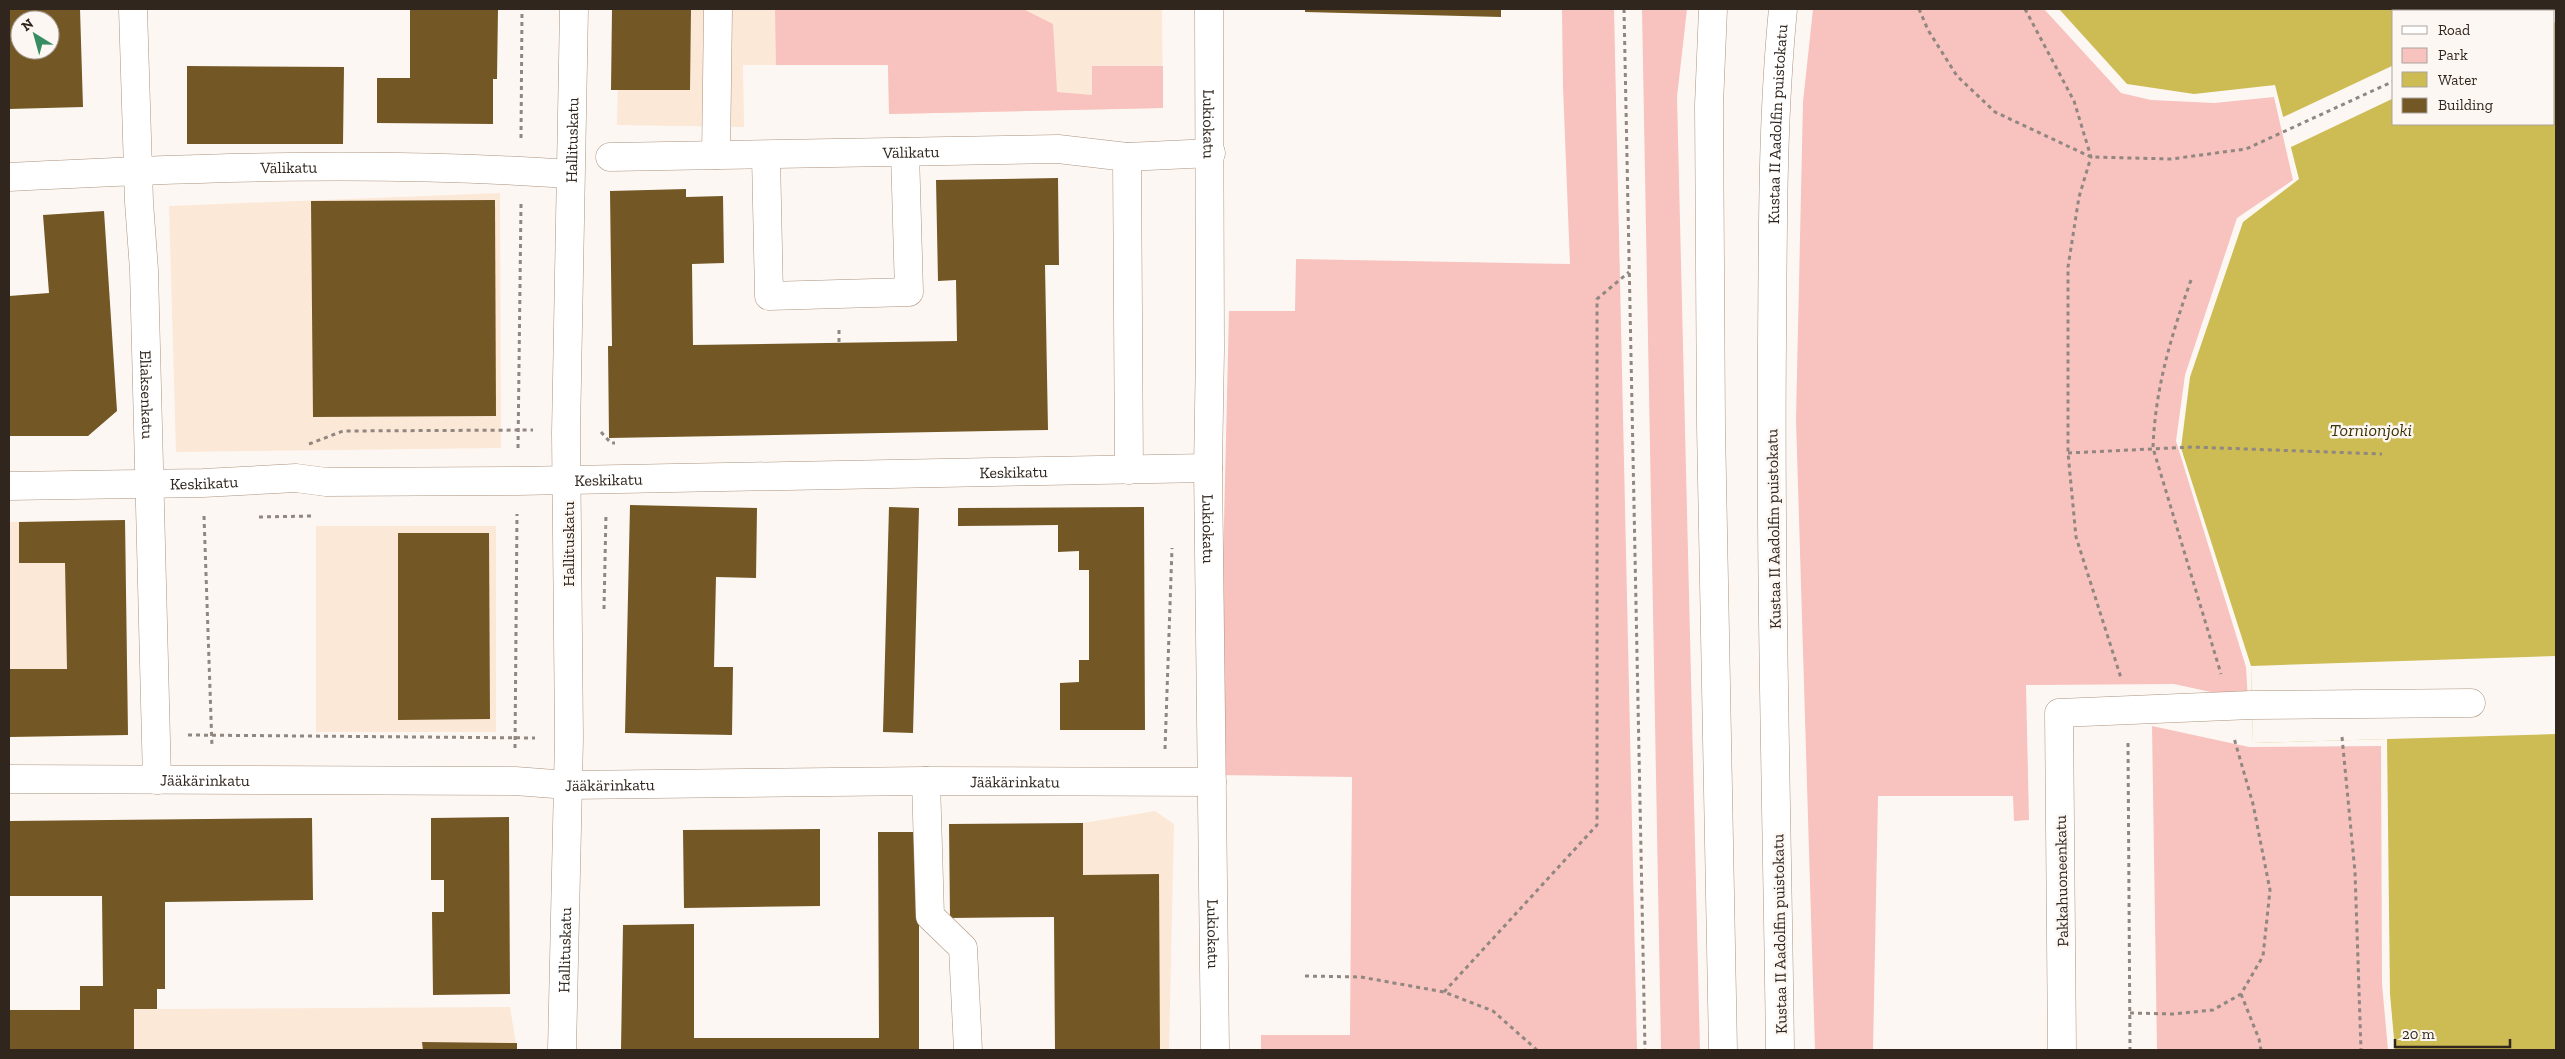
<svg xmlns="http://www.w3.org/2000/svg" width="2565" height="1059" font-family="'Zilla Slab',serif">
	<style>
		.built { fill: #fce8d7 }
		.green { fill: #f8c2be }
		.water { fill: #cdbc53; fill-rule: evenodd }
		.pier { fill: #fdf7f3 }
		.building { fill: #735825; fill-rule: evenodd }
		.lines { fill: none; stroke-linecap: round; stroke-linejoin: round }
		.minor-casing { stroke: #ac937e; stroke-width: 29 }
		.highway-casing { stroke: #ac937e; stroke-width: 29 }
		.path { stroke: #908781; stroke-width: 3; stroke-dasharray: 4 4; stroke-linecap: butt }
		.minor { stroke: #fff; stroke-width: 28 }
		.highway { stroke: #fff; stroke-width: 28 }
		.labels { text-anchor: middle; stroke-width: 5; stroke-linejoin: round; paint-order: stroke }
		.street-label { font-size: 16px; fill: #30261e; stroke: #fdf7f3 }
		.water-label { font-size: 18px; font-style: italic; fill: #3b3405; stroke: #fdf7f3 }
	</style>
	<rect width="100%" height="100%" fill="#fdf7f3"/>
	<!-- built -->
	<g class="built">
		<path d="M619,9H1162L1163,108L889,114L888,65H743L744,127L617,125Z"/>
		<path d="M500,193L501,448L176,452L169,206Z"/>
		<path d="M125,520L128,735L9,737V522Z"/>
		<rect x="316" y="526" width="180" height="206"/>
		<path d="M1155,811L1174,824L1169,1050H1055L1054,917L1083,916V823Z"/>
		<path d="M510,1007L517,1050H9V1010Z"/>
	</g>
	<!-- green -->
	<g class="green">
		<path d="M775,9H1023L1053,24L1057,92L1092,95V66H1163V108L889,114L888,65H776Z"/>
		<path d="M1562,9H1614L1637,1050H1261V1035H1350L1352,777L1218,775L1229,311H1295L1296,259L1570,264L1563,87Z"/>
		<path d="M1642,9H1687L1677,97L1700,1050H1661Z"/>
		<path d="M1813,9H2044L2121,93L2151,100L2214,103L2274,97L2293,180L2237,218L2185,375L2176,441L2246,667L2248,700L2174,684L2026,685L2029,820L2014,821L2013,796H1878L1873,1050H1815L1796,419L1803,102Z"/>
		<path d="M2152,726L2249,747L2381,746L2382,984L2388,1050H2157Z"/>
	</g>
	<!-- water -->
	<path class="water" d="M2059,9H2556V1050H2395L2390,994L2387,739L2253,743L2251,666L2181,448L2190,377L2243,222L2299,179L2275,85L2194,94L2127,84ZM2394,11H2554V124H2394Z"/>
	<!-- pier -->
	<g class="pier">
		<path d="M2513,9H2556V21L2554,23V11H2508Z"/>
		<path d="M2394,65V98L2289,148L2281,118Z"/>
		<path d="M2556,656V734L2253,743L2251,666Z"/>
	</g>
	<!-- building -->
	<g class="building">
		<path d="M9,9H80L83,107L9,109ZM20,20H50V50H20Z"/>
		<path d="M410,9H498L497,79H493V124L377,123V78H410Z"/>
		<path d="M612,9H691L690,90H611Z"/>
		<path d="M1305,9H1501V17L1305,12Z"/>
		<path d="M187,66L344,67L343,144H187Z"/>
		<path d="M1058,178L1059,265H1045L1048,430L609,438L608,346H612L610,191L686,189V197L723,196L724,263L692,264L693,345L957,341L956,280L938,281L936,180Z"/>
		<path d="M495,200L496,416L313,417L311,201Z"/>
		<path d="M104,211L117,411L88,436H9V296L49,293L43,215Z"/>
		<path d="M630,505L757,508L756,578L716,577L714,667H733L732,735L625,733Z"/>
		<path d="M889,507L919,508L913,733L883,732Z"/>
		<path d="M1144,507L1145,730H1060V683L1079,682V660H1089V570H1079V551L1058,552V525L958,526V508Z"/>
		<path d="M125,520L128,735L9,737V669H67L65,563H19V522Z"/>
		<path d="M398,533H489L490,719L398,720Z"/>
		<path d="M509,817L510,994L433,995L432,912H444V880H431V818Z"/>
		<path d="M312,818L313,900L165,902V989H157V1009H134V1050H9V1010H80V986H103L102,896H9V821Z"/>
		<path d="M1083,823V875L1159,874L1160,1050H1055L1054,917L950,918L949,824Z"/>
		<path d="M820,829V906L684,908L683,830Z"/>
		<path d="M878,832H919V1050H621L623,925L694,924V1038H879Z"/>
		<path d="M422,1042L517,1043V1050H423Z"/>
	</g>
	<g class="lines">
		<!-- minor casing -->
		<g class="minor-casing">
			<g id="minor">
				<path id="s1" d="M133,9L139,202L144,270L157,780"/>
				<path id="s2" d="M1209,9L1210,350L1208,468L1215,1050"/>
				<path d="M716,155L718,9"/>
				<path d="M766,156L769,296L909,292L905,152"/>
				<path id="s3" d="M610,157L1058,149L1127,157L1211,153"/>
				<path d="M1127,157L1129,470"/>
				<path id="s4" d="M9,177C196,167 383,161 570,174"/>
				<path id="s5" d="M9,486L203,483L296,478L326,482L517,481L1208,468"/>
				<path id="s6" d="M9,779L515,781L568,785L926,781L1212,782"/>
				<path d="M926,781L930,916L963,948L968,1050"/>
				<path id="s7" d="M562,1050L569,738L566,433L574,9"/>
				<path d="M2062,1050L2059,713L2252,705L2471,703"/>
			</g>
		</g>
		<!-- highway casing -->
		<g class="highway-casing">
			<g id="highway">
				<path d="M1713,9L1709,105L1711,426L1723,1050"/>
				<path id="s8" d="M1780,1050C1777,815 1770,579 1772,343C1773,232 1772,120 1783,9"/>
			</g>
		</g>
		<!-- path -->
		<g class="path">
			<path d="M1624,9L1645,1050"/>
			<path d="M1919,9L1928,30L1957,76L1995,112L2091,157L2171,159L2246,149L2394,81"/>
			<path d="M2025,9L2074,101L2091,157L2079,197L2068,267V453L2076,537L2121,678"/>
			<path d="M2542,11L2547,9"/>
			<path d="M521,138L522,9"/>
			<path d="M2191,280C2171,336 2155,389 2153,448L2221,674"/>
			<path d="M839,342V328"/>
			<path d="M601,432L611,443H615"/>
			<path d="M309,444L343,431L533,430"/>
			<path d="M518,448L521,204"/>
			<path d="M2068,453L2192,447L2382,454"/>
			<path d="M204,516L212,747"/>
			<path d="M259,517L311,516"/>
			<path d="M604,609L606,513"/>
			<path d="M188,735L535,738"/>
			<path d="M2342,737L2355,872L2361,1050"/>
			<path d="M2128,743L2130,1050"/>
			<path d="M515,748L517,514"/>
			<path d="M1165,749L1172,548"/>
			<path d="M1305,976L1361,977L1444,992L1493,1011L1537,1050"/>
			<path d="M1444,992L1597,825V299L1629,272"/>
			<path d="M2241,994L2259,1039L2261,1050"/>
			<path d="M2130,1013L2173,1014L2213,1010L2241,994L2263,956L2270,890L2253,804L2234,738"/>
		</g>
		<!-- minor -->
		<use href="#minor" class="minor"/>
		<!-- highway -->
		<use href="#highway" class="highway"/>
	</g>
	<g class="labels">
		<!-- street labels -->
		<g class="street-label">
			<text dy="6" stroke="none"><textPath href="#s2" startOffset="115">Lukiokatu</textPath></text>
			<text dy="6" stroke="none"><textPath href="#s8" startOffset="926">Kustaa II Aadolfin puistokatu</textPath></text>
			<text dy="6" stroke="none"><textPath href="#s7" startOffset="910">Hallituskatu</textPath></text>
			<text dy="6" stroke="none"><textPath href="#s3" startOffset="301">Välikatu</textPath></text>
			<text dy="6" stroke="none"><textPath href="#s4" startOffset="280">Välikatu</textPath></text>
			<text dy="6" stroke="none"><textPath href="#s1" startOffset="386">Eliaksenkatu</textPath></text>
			<text dy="6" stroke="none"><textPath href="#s5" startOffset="1005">Keskikatu</textPath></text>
			<text dy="6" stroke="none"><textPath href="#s5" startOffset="600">Keskikatu</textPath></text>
			<text dy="6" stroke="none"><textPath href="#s5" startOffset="195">Keskikatu</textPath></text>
			<text transform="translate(1773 529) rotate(-91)" y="6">Kustaa II Aadolfin puistokatu</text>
			<text dy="6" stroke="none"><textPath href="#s2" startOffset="520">Lukiokatu</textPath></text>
			<text transform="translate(568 544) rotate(-90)" y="6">Hallituskatu</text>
			<text dy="6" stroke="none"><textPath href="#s6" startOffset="196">Jääkärinkatu</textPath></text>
			<text dy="6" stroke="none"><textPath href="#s6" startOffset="1006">Jääkärinkatu</textPath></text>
			<text dy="6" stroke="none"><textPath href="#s6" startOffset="601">Jääkärinkatu</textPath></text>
			<text transform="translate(2061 881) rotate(-91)" y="6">Pakkahuoneenkatu</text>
			<text dy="6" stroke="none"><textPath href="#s2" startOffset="925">Lukiokatu</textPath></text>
			<text transform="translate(1779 934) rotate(-91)" y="6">Kustaa II Aadolfin puistokatu</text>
			<text dy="6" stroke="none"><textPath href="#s7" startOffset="100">Hallituskatu</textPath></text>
		</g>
		<!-- water labels -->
		<g class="water-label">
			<text x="2371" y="436">Tornionjoki</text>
		</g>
	</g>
	<!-- border -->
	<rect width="2565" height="1059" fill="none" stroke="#30261e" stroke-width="20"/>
	<!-- legend -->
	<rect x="2392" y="10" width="162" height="115" fill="#fdf7f3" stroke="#aba39e"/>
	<rect x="2402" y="26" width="25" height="8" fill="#ffffff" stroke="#aba39e"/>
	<text x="2438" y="35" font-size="15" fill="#30261e">Road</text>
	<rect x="2402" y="48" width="25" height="15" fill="#f8c2be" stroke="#aba39e"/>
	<text x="2438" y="60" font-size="15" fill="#30261e">Park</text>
	<rect x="2402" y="72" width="25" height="15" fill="#cdbc53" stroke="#aba39e"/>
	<text x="2438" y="85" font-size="15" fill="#30261e">Water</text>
	<rect x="2402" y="98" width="25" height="15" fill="#735825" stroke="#aba39e"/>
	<text x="2438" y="110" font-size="15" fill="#30261e">Building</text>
	<!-- north arrow -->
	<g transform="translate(35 35) rotate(323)"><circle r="24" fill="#fdf7f3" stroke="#aba39e"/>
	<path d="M0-4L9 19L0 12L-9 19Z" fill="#378d61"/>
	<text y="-8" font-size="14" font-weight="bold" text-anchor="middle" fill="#30261e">N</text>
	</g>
	<!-- scale -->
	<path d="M2395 1039v8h115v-8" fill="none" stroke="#30261e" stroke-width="2.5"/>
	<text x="2402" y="1039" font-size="15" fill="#30261e" stroke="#fdf7f3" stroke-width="4" paint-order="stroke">20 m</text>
</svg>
